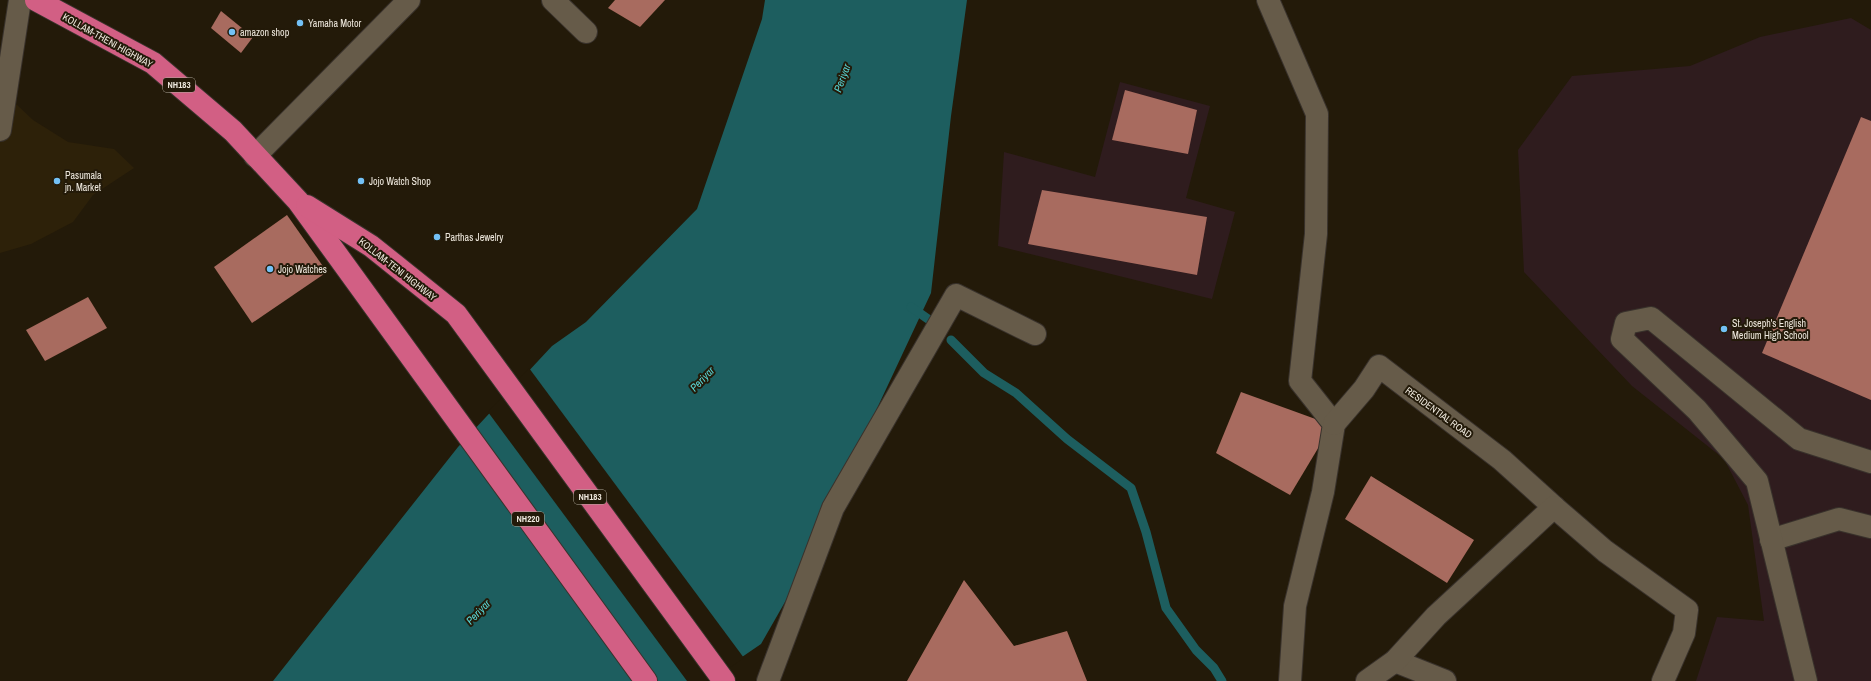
<svg xmlns="http://www.w3.org/2000/svg" width="1871" height="681" font-family="'Archivo Narrow',sans-serif">
	<style>
		.built { fill: #2d2109 }
		.education { fill: #2f1c1e }
		.water { fill: #1d5e5f }
		.pier { fill: #231a09 }
		.lines { fill: none; stroke-linecap: round; stroke-linejoin: round }
		.stream { stroke: #1d5e5f; stroke-width: 9 }
		.building { fill: #a86b5f }
		.minor-casing { stroke: #39322c; stroke-width: 24 }
		.highway-casing { stroke: #39322c; stroke-width: 24 }
		.minor { stroke: #665b49; stroke-width: 22 }
		.highway { stroke: #d25f84; stroke-width: 22 }
		.poi-dot { fill: #73c1f6; stroke: #231a09; stroke-width: 1.5 }
		.labels { text-anchor: middle; stroke-width: 4; stroke-linejoin: round; paint-order: stroke }
		.shield { fill: #231a09; stroke: #b1aa9d; stroke-width: 1 }
		.shield-label { font-size: 9px; font-weight: bold; fill: #eee8dd }
		.poi-label { font-size: 10px; fill: #eee8dd; stroke: #231a09; text-anchor: start }
		.street-label { font-size: 10px; fill: #eee8dd; stroke: #231a09 }
		.water-label { font-size: 11px; font-style: italic; fill: #59d7d7; stroke: #231a09 }
	</style>
	<rect width="100%" height="100%" fill="#231a09"/>
	<!-- built -->
	<path class="built" d="M0,89L33,120L68,142L114,149L134,168L93,195L73,222L31,244L0,253Z"/>
	<!-- education -->
	<g class="education">
		<path d="M1851,18L1871,30V681H1696L1717,617L1764,621L1748,505L1724,459L1632,386L1524,272L1518,150L1572,76L1690,66L1760,37Z"/>
		<path d="M1120,82L1210,106L1186,198L1235,212L1212,299L998,246L1004,152L1095,177Z"/>
	</g>
	<!-- water -->
	<path class="water" d="M765,0H967L951,116L931,293L793,588L761,644L707,681H273L458,447L552,346L586,322L697,209L762,19Z"/>
	<!-- pier -->
	<path class="pier" d="M529,368L744,658L710,681H687L488,412Z"/>
	<g class="lines">
		<!-- stream -->
		<g class="stream">
			<path d="M911,307L928,319"/>
			<path d="M951,340L984,373L1016,393L1067,439L1131,488L1146,532L1166,608L1196,650L1214,668L1222,681"/>
		</g>
	</g>
	<!-- building -->
	<g class="building">
		<path d="M615,0H665L640,27L608,8Z"/>
		<path d="M221,11L253,37L241,53L211,28Z"/>
		<path d="M1125,90L1197,110L1188,154L1112,140Z"/>
		<path d="M1861,117L1871,121V400L1762,353Z"/>
		<path d="M1042,190L1207,217L1197,275L1028,244Z"/>
		<path d="M287,215L327,272L252,323L214,267Z"/>
		<path d="M88,297L107,328L45,361L26,330Z"/>
		<path d="M1241,392L1332,425L1290,495L1216,453Z"/>
		<path d="M1371,476L1474,540L1447,583L1345,519Z"/>
		<path d="M964,580L1014,646L1067,631L1087,681H907Z"/>
	</g>
	<g class="lines">
		<!-- minor casing -->
		<g class="minor-casing">
			<g id="minor">
				<path d="M553,0L586,32"/>
				<path d="M1268,0L1317,114L1316,234L1300,381L1334,424L1323,492L1295,606L1290,681"/>
				<path d="M0,130L20,0"/>
				<path d="M255,156L409,0"/>
				<path d="M1334,424L1364,389L1379,366L1502,460L1554,507"/>
				<path d="M1771,540L1839,519L1871,527"/>
				<path d="M1395,661L1445,681"/>
				<path d="M768,681L833,508L956,295L1035,334"/>
				<path d="M1367,681L1395,661L1436,616L1554,507L1605,551L1687,610L1684,633L1663,681"/>
				<path d="M1806,681L1757,481L1697,410L1622,339L1626,323L1651,318L1799,439L1871,462"/>
			</g>
		</g>
		<!-- highway casing -->
		<g class="highway-casing">
			<g id="highway">
				<path d="M36,0L153,63L233,131L298,201L646,681"/>
				<path d="M307,206L371,246L456,314L724,681"/>
			</g>
		</g>
		<!-- minor -->
		<use href="#minor" class="minor"/>
		<!-- highway -->
		<use href="#highway" class="highway"/>
	</g>
	<!-- markers -->
	<g class="poi-dot">
		<circle cx="300" cy="23" r="4"/>
		<circle cx="232" cy="32" r="4"/>
		<circle cx="57" cy="181" r="4"/>
		<circle cx="361" cy="181" r="4"/>
		<circle cx="437" cy="237" r="4"/>
		<circle cx="270" cy="269" r="4"/>
		<circle cx="1724" cy="329" r="4"/>
	</g>
	<g class="labels">
		<!-- shield labels -->
		<g class="shield">
			<rect x="163" y="78" width="32" height="14" rx="3"/>
			<rect x="574" y="490" width="32" height="14" rx="3"/>
			<rect x="512" y="512" width="32" height="14" rx="3"/>
		</g>
		<g class="shield-label">
			<text x="179" y="88">NH183</text>
			<text x="590" y="500">NH183</text>
			<text x="528" y="522">NH220</text>
		</g>
		<!-- poi labels -->
		<g class="poi-label">
			<text x="308" y="27">Yamaha Motor</text>
			<text x="240" y="36">amazon shop</text>
			<text x="65" y="179">Pasumala<tspan x="65" dy="12">jn. Market</tspan></text>
			<text x="369" y="185">Jojo Watch Shop</text>
			<text x="445" y="241">Parthas Jewelry</text>
			<text x="278" y="273">Jojo Watches</text>
			<text x="1732" y="327">St. Joseph's English<tspan x="1732" dy="12">Medium High School</tspan></text>
		</g>
		<!-- street labels -->
		<g class="street-label">
			<text transform="translate(108 40) rotate(29)" y="4">KOLLAM-THENI HIGHWAY</text>
			<text transform="translate(398 269) rotate(38)" y="4">KOLLAM-TENI HIGHWAY</text>
			<text transform="translate(1439 412) rotate(36)" y="4">RESIDENTIAL ROAD</text>
		</g>
		<!-- water labels -->
		<g class="water-label">
			<text transform="translate(842 78) rotate(-70)" y="4">Periyar</text>
			<text transform="translate(702 379) rotate(-46)" y="4">Periyar</text>
			<text transform="translate(478 612) rotate(-46)" y="4">Periyar</text>
		</g>
	</g>
</svg>
